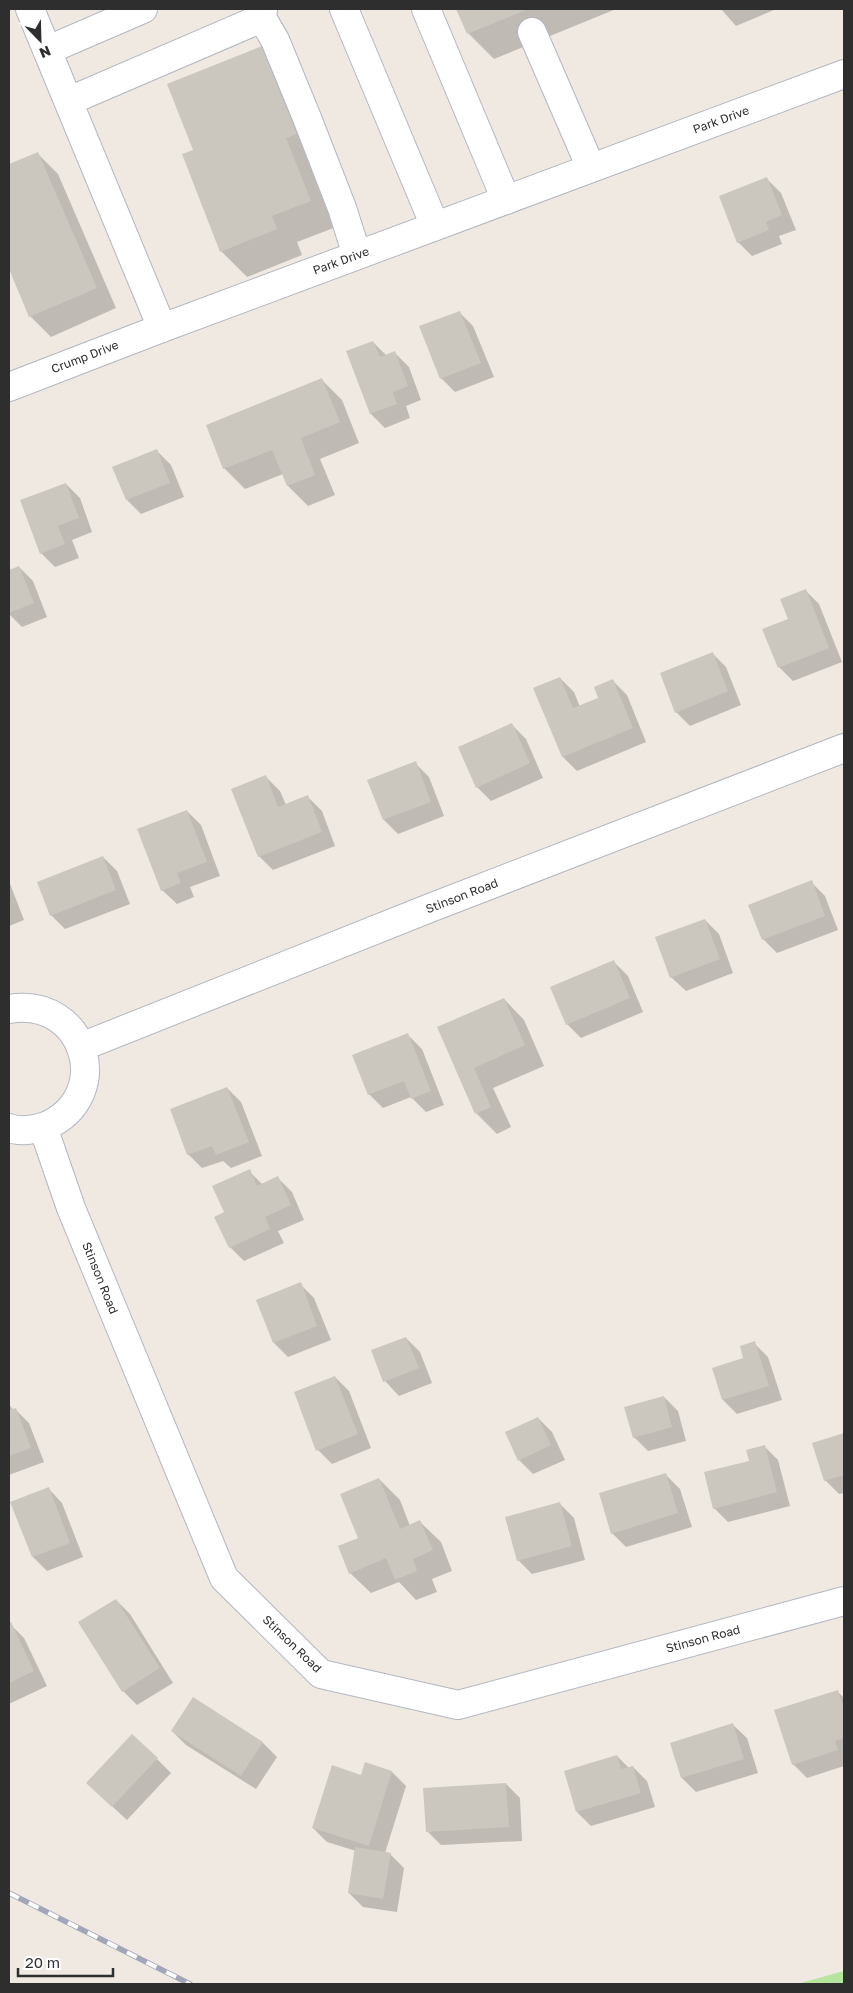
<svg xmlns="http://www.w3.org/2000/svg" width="853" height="1993" font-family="'Golos Text',sans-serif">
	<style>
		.green { fill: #b6e59e }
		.shadow { fill: #0003 }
		.building { fill: #cbc7bf }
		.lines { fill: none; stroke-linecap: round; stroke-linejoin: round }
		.minor-casing { stroke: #b4b7c1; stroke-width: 30 }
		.minor { stroke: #fff; stroke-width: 28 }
		.rail-casing { stroke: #a3a6b8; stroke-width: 5.5 }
		.rail { stroke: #fff; stroke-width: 4; stroke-dasharray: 11; stroke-linecap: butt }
		.labels { text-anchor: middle; stroke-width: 5; stroke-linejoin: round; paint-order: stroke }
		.street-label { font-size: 12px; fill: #2e2e2e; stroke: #fff }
	</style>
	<rect width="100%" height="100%" fill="#efe9e1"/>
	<!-- green -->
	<path class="green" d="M844,1971V1984H797Z"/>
	<!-- shadow -->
	<g class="shadow">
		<path d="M458,9H616L494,59L468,33Z"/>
		<path d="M721,9H774V10L736,26Z"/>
		<path d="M262,47L287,73L336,227L297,242L302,255L247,277L221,251L195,150Z"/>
		<path d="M37,153L58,174L116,308L51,337L30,316L9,266V166Z"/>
		<path d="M767,179L781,193L796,230L779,236L782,244L752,256L738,242Z"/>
		<path d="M459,312L473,326L494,377L455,392L441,378Z"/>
		<path d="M373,342L387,356L395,353L409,367L421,400L406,406L410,418L385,428L371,414L348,352Z"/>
		<path d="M321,379L342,400L359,443L320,459L335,495L308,506L288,486L283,474L245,489L224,468Z"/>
		<path d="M157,451L171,465L184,497L141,514L127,500L114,467Z"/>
		<path d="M66,484L80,498L92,532L72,540L79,558L55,567L41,553Z"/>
		<path d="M19,567L33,581L47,617L22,627L9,614V571Z"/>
		<path d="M805,590L819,604L842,662L793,681L779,667Z"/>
		<path d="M712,653L726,667L741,705L690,726L676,712Z"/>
		<path d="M560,678L574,692L580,707L600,698L613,681L627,695L646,742L577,771L563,757L535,688Z"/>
		<path d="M512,725L526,739L543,778L491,801L477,787Z"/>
		<path d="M415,763L429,777L444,816L398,834L384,820Z"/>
		<path d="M266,777L280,791L286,805L308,797L322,811L335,846L273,870L259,856Z"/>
		<path d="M187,811L201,825L220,876L190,887L194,897L177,904L162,890Z"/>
		<path d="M103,857L117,871L130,904L65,929L51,915Z"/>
		<path d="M9,881L24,920L9,926Z"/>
		<path d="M811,882L825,896L838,930L777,953L763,939Z"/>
		<path d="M705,920L719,934L733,973L686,991L671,977Z"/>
		<path d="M614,962L628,976L643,1012L581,1038L567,1024Z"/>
		<path d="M504,999L524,1020L544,1066L493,1088L511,1127L497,1134L476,1113L438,1028Z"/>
		<path d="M408,1035L422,1049L444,1105L426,1112L411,1097L383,1108L369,1094Z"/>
		<path d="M227,1088L241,1102L262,1156L231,1168L223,1161L202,1168L188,1154Z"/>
		<path d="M249,1171L263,1185L278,1178L292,1192L304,1220L278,1231L284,1243L244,1261L230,1247L225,1213Z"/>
		<path d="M300,1284L314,1298L331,1340L288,1357L274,1343Z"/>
		<path d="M406,1338L420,1352L432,1383L399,1396L385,1381L373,1351Z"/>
		<path d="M754,1343L768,1357L782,1400L737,1414L723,1400L714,1368L745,1358Z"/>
		<path d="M335,1377L349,1391L371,1448L332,1464L318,1450Z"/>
		<path d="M664,1397L678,1411L686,1441L648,1451L634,1437Z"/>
		<path d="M9,1404L13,1410L15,1409L29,1423L44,1462L9,1475Z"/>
		<path d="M538,1418L552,1432L565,1460L533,1474L519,1460Z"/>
		<path d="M844,1434V1493L839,1494L825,1480L814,1444Z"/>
		<path d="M764,1446L778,1460L790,1506L728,1522L714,1508Z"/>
		<path d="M666,1475L680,1489L692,1527L626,1547L612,1533Z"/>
		<path d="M379,1479L400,1500L410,1526L420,1522L441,1542L452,1571L432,1579L437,1592L416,1600L399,1582L371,1593L350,1573Z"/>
		<path d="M48,1488L62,1503L83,1557L47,1571L33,1557Z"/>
		<path d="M560,1504L574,1518L585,1560L532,1574L518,1560Z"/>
		<path d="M116,1600L130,1614L173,1683L137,1705L123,1691Z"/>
		<path d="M10,1624L24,1638L47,1686L9,1704V1625Z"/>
		<path d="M838,1692L844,1698V1766L807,1778L793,1764Z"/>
		<path d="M193,1699L263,1743L277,1757L256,1789L186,1745L172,1731Z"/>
		<path d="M732,1724L747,1738L758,1773L696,1792L682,1778L671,1744Z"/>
		<path d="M617,1756L629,1768L633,1767L647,1781L655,1807L591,1826L577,1812Z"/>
		<path d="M157,1759L171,1773L127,1820L102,1797Z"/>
		<path d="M392,1772L406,1786L385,1853L390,1854L404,1868L397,1912L363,1907L349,1893L356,1851L327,1842L313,1828L362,1776Z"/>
		<path d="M506,1784L520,1798L522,1841L441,1845L427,1831Z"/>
	</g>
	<!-- building -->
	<g class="building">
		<path d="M456,9H528L467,34Z"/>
		<path d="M262,46L297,134L286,138L311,201L272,216L277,229L220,252L182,154L193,150L167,84Z"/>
		<path d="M38,152L97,288L29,317L9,269V164Z"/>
		<path d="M767,177L782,215L766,222L769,230L737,243L719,196Z"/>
		<path d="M460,311L481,363L440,379L419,326Z"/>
		<path d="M373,341L380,357L395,351L408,386L393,392L397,404L370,414L346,351Z"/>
		<path d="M322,378L340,422L301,438L315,475L287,486L272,450L223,469L206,425Z"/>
		<path d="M157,449L170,483L126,500L112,467Z"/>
		<path d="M66,483L79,518L58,526L65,544L40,554L20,500Z"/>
		<path d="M19,566L34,603L9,613V570Z"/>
		<path d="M806,589L829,648L778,668L762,629L788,619L780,599Z"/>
		<path d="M713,652L728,691L675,713L660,673Z"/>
		<path d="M560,677L573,708L598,698L594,687L613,679L633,728L562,757L533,688Z"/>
		<path d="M512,723L530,763L476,788L458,747Z"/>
		<path d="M416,761L431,802L383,820L367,780Z"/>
		<path d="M266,775L278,807L308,795L322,832L258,857L231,789Z"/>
		<path d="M187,810L207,862L177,873L181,883L161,891L137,829Z"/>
		<path d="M103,856L116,890L50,916L37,882Z"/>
		<path d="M812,880L825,916L762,940L748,905Z"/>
		<path d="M705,919L720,959L670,978L655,937Z"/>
		<path d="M614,960L630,998L566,1025L550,987Z"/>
		<path d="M504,998L525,1045L474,1068L491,1107L475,1114L437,1027Z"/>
		<path d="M408,1033L431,1091L411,1099L404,1081L368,1095L352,1055Z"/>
		<path d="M227,1087L249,1142L216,1155L212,1146L187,1155L170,1109Z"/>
		<path d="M250,1169L257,1186L278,1176L291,1205L265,1217L270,1229L229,1248L214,1217L224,1212L212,1186Z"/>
		<path d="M301,1282L317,1326L273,1343L256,1300Z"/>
		<path d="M406,1337L419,1368L383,1382L371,1350Z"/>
		<path d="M755,1341L769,1386L722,1400L712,1368L743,1358L740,1346Z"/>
		<path d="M335,1376L358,1434L316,1451L294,1392Z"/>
		<path d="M664,1396L672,1427L633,1438L624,1407Z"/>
		<path d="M16,1408L31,1448L9,1456V1410Z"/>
		<path d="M538,1417L551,1445L518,1461L505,1432Z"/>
		<path d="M844,1433V1475L824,1481L812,1443Z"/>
		<path d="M765,1445L777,1492L713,1509L704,1472L749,1461L746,1450Z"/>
		<path d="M666,1473L678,1513L611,1534L599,1493Z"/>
		<path d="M379,1478L400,1529L420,1520L433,1550L413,1559L417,1571L395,1580L386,1558L349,1574L338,1546L358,1538L340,1494Z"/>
		<path d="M49,1487L70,1543L32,1557L10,1502Z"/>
		<path d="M560,1502L572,1546L517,1561L505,1517Z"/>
		<path d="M116,1599L160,1668L122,1692L78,1622Z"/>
		<path d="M11,1622L34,1671L9,1683V1623Z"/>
		<path d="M838,1690L844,1709V1738L835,1741L838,1750L792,1765L774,1710Z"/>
		<path d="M193,1697L263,1742L241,1776L171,1731Z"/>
		<path d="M733,1723L744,1759L681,1778L670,1743Z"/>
		<path d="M132,1734L158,1758L112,1807L86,1783Z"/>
		<path d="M617,1755L621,1769L633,1766L641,1793L576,1812L564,1771Z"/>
		<path d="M365,1762L392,1771L369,1846L312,1828L332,1765L361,1775Z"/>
		<path d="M506,1783L509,1827L426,1832L423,1788Z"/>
		<path d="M355,1847L391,1853L383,1899L348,1893Z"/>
	</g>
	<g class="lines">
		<!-- minor casing -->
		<g class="minor-casing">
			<g id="minor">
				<path d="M30,9L162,328"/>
				<path d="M263,9L262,18L275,40L307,118L342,208L357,255"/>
				<path d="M344,9L435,226"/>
				<path d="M426,9L506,200"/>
				<path d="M532,32L591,168"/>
				<path d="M48,50L143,9"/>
				<path d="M69,101L262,18"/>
				<path d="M9,387L162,328L844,74"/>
				<path d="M9,1009C86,996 115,1096 46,1126C35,1130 20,1132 9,1128"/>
				<path d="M81,1047L430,908L844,748"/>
				<path d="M43,1127L71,1208L224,1578L321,1674L458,1705L844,1601"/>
			</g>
		</g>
		<!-- minor -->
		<use href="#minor" class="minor"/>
		<!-- rail casing -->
		<g class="rail-casing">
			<path id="rail" d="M9,1893L190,1984"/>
		</g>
		<!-- rail -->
		<use href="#rail" class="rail"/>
	</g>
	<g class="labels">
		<!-- street labels -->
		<g class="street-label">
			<text transform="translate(721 120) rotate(-20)" y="4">Park Drive</text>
			<text transform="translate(341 261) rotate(-20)" y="4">Park Drive</text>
			<text transform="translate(85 357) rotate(-21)" y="4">Crump Drive</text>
			<text transform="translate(462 896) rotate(-21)" y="4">Stinson Road</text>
			<text transform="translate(100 1278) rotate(68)" y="4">Stinson Road</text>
			<text transform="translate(703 1639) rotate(-15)" y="4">Stinson Road</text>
			<text transform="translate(292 1644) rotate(44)" y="4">Stinson Road</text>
		</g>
	</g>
	<!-- border -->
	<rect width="853" height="1993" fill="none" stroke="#2e2e2e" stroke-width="20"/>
	<!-- north arrow -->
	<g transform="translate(40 40) rotate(157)" stroke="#ffffff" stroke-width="4" paint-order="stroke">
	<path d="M0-4L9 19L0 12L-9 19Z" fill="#2e2e2e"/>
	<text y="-8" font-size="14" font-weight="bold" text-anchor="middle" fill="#2e2e2e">N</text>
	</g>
	<!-- scale -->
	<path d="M18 1968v8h95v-8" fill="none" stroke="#2e2e2e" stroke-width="2.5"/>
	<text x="25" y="1968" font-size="15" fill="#2e2e2e" stroke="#ffffff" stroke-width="4" paint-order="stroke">20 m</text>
</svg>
